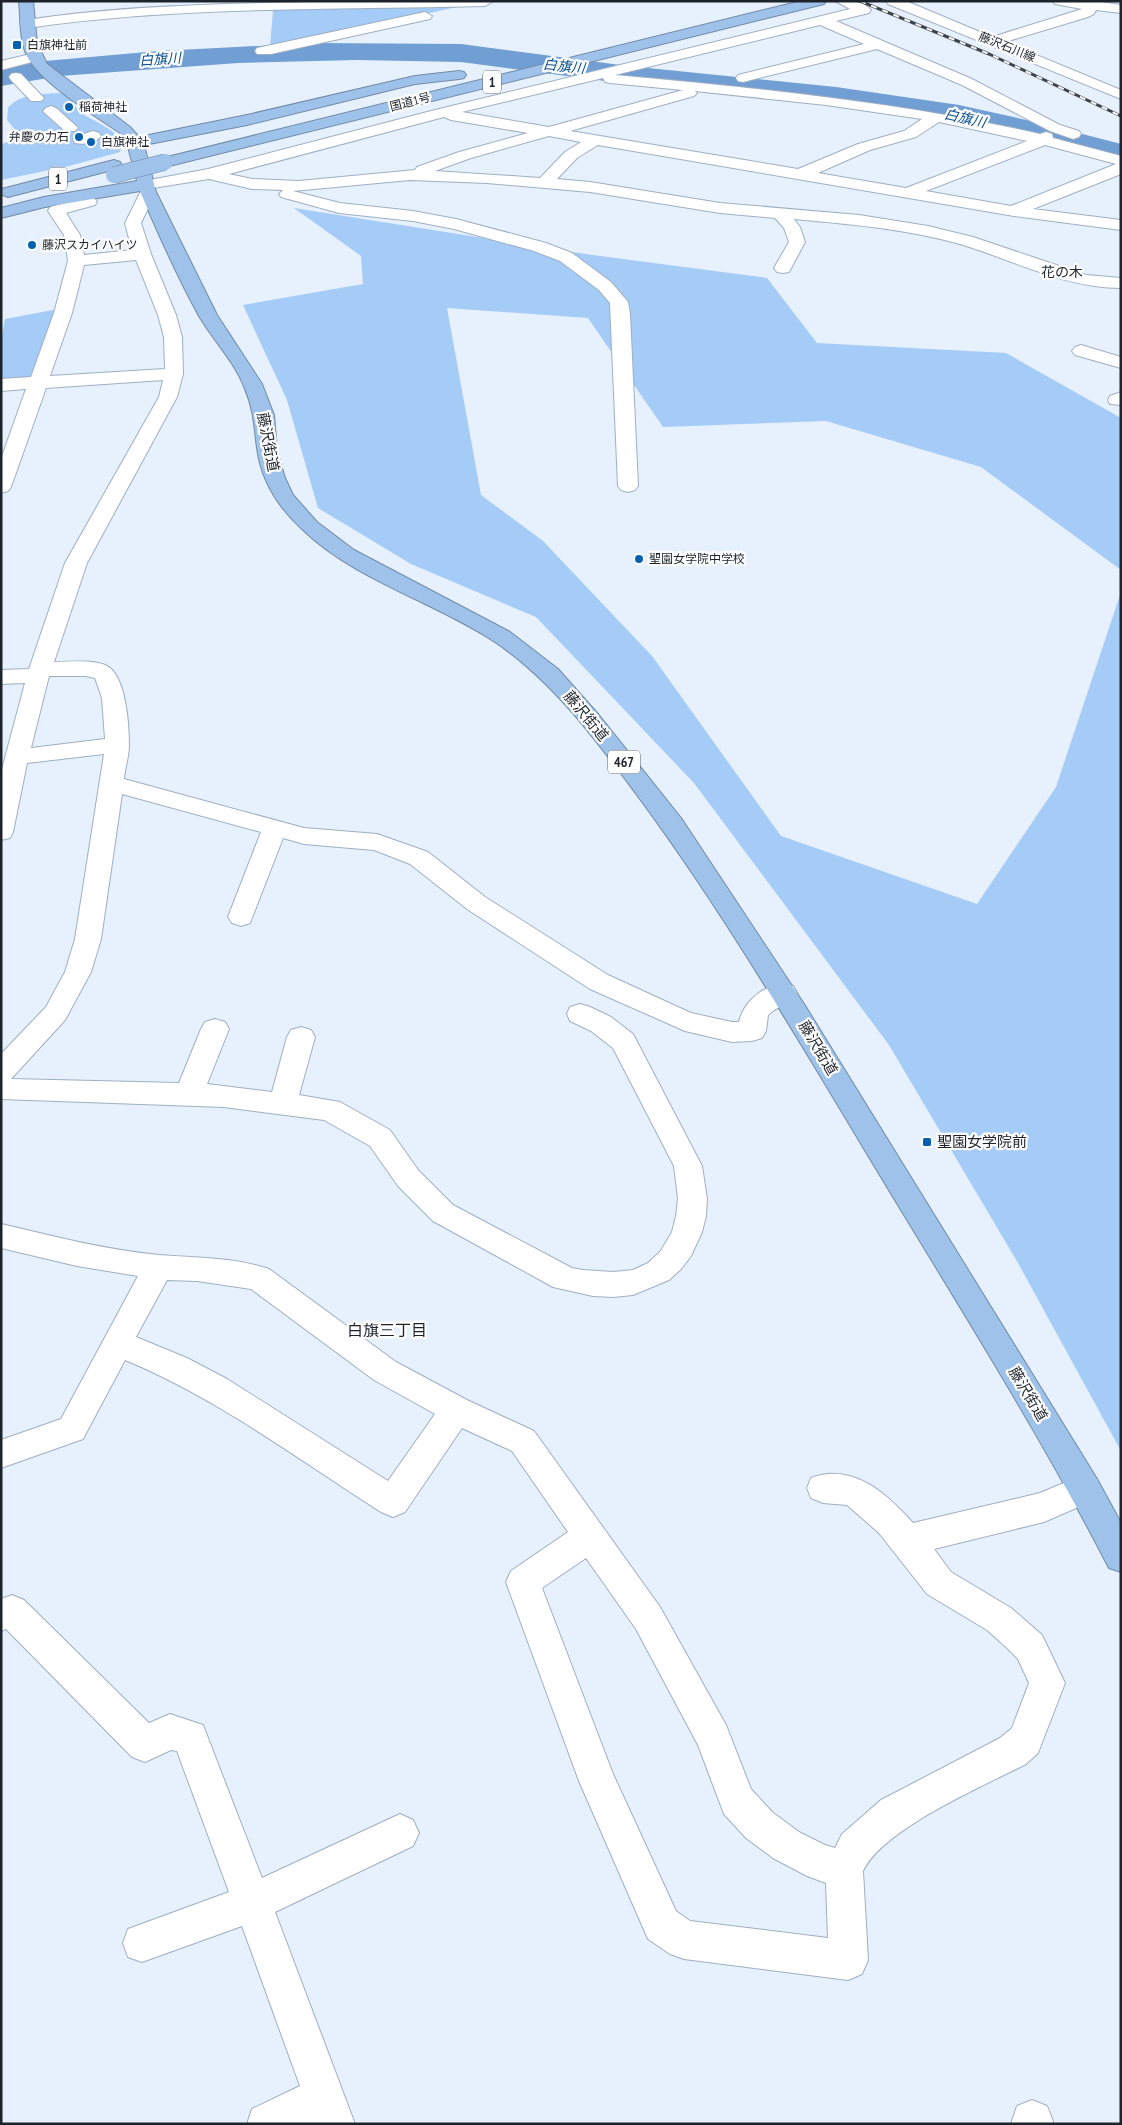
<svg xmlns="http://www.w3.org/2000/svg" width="1122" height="2125" font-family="'PT Sans Narrow','Noto Sans JP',sans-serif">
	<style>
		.green { fill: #a5cbf7 }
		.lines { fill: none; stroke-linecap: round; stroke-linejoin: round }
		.river { fill: #719fd3; fill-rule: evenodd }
		.minor-casing { stroke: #9eafc2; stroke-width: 2 }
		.highway-casing { stroke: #718aa7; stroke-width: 2 }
		.minor { fill: #fff; fill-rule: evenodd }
		.highway { fill: #9fc2eb; fill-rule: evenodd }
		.rail-casing { stroke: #3c434b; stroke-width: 3 }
		.rail { stroke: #fdfdfd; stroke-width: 2; stroke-dasharray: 6; stroke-linecap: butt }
		.highway-bridge-casing { stroke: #718aa7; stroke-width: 17; stroke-linecap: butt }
		.highway-bridge { stroke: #9fc2eb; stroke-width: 16 }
		.poi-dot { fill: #0561ae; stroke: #fdfdfd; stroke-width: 2 }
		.labels { text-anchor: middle; stroke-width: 4.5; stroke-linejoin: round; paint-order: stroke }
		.far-poi-label { font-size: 12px; fill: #1c232a; stroke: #fdfdfd; text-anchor: start }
		.far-street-label { font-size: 12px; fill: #1c232a; stroke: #fdfdfd }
		.far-water-label { font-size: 14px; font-style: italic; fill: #0d5291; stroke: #fdfdfd }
		.shield { fill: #fdfdfd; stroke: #606469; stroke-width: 1 }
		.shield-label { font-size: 14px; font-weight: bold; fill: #1c232a }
		.far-neighbourhood-label { font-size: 14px; fill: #1c232a; stroke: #fdfdfd }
		.street-label { font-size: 15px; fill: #1c232a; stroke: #fdfdfd }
		.poi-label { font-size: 15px; fill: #1c232a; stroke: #fdfdfd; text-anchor: start }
		.neighbourhood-label { font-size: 16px; fill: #1c232a; stroke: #fdfdfd }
	</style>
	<rect width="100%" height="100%" fill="#e6f1fd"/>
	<!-- green -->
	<g class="green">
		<path d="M461,6L277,47H270L273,10Z"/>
		<path d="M59,93L67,95C72,101 76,108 82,113C92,122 129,132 120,152L69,166L1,180V145C8,141 16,140 16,131L7,120L8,108C18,94 43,94 59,93Z"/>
		<path d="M294,208L585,254L767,278L817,343L1006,353L1121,418V570L981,467L826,421L663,427L588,318L447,308L481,495L543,541L652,656L781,836L977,904L1056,787L1121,592V1451L1018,1263L889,1045L694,783L536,617L411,564L318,508L287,400L243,305L363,284L361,256Z"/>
		<path d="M58,309L39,380L1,382V340L5,319Z"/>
	</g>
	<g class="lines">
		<!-- river -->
		<path class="river" d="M317,43L461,44L628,66L836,87L959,105L1040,123L1121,144V163L1013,135L905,114L801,101L628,84L461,62L357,60L238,63L60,76L1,86V68L45,61L158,51Z"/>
		<!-- minor casing -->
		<g class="minor-casing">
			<g id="minor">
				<path d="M346,1L492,2L485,6C333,10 177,6 27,28L22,27L20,24L22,21L27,20C133,4 239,4 346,1Z"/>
				<path d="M835,1C847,1 863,0 871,10L869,13L836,21L972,79L1060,125L1079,131L1081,134L1079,137L1073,139L1050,131L962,85L877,49L743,82L738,81L736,78L738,75L864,44L820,25L615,75C758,88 900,102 1040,134L1046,132L1052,134L1053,138L1121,156V174L1033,209L1121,220V230L1014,216L598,145L577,158L557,179L590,182L720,203L859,215L928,226L973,237L1086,275L1121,278V288C1065,288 1013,260 960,244C906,229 850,224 794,219L800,227L805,242L789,272L783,273L777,272L774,268L789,242L784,228L775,218L720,213L590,192L487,183L410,180L293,191L340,203L413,211L456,219L546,243L572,253L611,282L628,302L630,314L638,486L635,490L628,492L621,490L618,486L610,303L599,290L560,261L534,251L454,229L413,221L339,213L281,197L279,194L283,190L252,189L209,179L153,188L156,192L141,223L151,254L176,315L182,337L183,374L177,397L87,563L54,662C70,662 92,659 107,666C126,676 129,725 129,745C129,756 125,768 124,779L304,828L377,834L428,852L485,897L608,975L691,1013L732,1022H739C744,999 770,979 793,986L797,993C791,1004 777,1006 768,1015L766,1031L762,1038L752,1041L732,1042L685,1031L590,989L467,909L410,864L374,850L304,844L283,838L250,923L241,926L232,923L228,917L261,832L122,794L101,939L91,972L65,1020L11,1079L179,1083L201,1029L205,1022L215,1019L225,1022L229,1029L207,1084L272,1092L287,1037L291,1030L301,1027L311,1030L315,1037L299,1095L340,1102L390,1130L418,1170L453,1205L572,1268L583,1270L613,1272L633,1270L648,1263L660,1252L672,1232L676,1216L678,1199L674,1166L613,1048L591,1031L570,1021L567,1014L570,1007L580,1004L590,1007L611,1017L633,1034L702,1166L707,1199L706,1216L702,1232L691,1256L681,1269L669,1280L633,1295L613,1297L593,1296L553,1287L433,1221L398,1186L370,1146L324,1120L224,1107L1,1099V1054L46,1007L65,972L75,939L104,754L27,763L13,832L10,838L1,840V773L25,683L1,684V670L29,669L65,563L159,397L163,380L46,388L11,487L8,491L1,493V459L26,389L1,391V379L31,377L54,313L68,261L64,235L48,211L50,207L89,197L95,199L97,202L95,205L66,213L80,235L84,255L132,250L125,223L142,189L137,185L139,182L208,169L435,110L850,9ZM603,78L605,82L610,83L683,90L549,127L462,112ZM695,91L826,105L922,119L904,131L858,144L798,169L570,131L694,96L697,93ZM444,117L451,120L528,133L459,152L417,167L415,170L299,181L252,179L229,174ZM939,122L1027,141L906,188L818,173L870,150L916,137ZM549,136L581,142L565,152L540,178L435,171L471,158ZM1045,145L1116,164L1011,206L926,191ZM136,260L158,315L164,337L165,369L50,376L72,313L84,265ZM49,676H85L95,678L102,698L105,739L31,748Z"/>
				<path d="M886,1H906L992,37L1082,9L1055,4L1053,1H1094L1121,5V13L1096,10L1094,14L1088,17L1005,42L1121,90V99L888,4Z"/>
				<path d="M425,12L432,16L430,19L271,54H257L255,51L257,48L262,47Z"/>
				<path d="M35,53L40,54L42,57L40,60L1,70V61Z"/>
				<path d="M16,73L21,74L41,95L44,98L41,101H31L11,80L9,77L11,74Z"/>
				<path d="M51,106L56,108L75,125L78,128L75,131H65L46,114L43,111L46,108Z"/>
				<path d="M93,131L99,133L101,136C96,143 83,145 75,143L73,140L75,137Z"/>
				<path d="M1081,345L1121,357V368L1075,355L1072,351L1075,347Z"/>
				<path d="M1121,392V405L1110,404L1108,400L1110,396Z"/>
				<path d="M1,1224C53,1236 106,1250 159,1255C195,1258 234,1257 269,1269L396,1362L467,1400L534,1431L660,1607L726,1725L751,1789L772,1812L799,1832L825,1845L835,1848L842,1834L881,1800L1000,1738L1012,1728L1029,1683L1018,1659L1006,1647L987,1630L927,1594L879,1533L847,1505L823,1503L811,1498L807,1488L811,1478C853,1462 887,1494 913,1523L1040,1493L1085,1474L1097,1479L1101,1489L1097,1499L1044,1522L934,1549L951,1572L1011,1608L1042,1635L1065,1683L1038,1753L1026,1764C982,1787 884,1828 863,1871L868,1960L862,1974L848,1980L684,1959L670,1954L648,1939L579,1781L506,1582L511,1571L568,1532L512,1451L462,1428L405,1512L393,1517L381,1512C298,1459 217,1398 125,1360L83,1439L1,1468V1440L61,1419L138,1276L77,1266L1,1248ZM167,1280L197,1281L251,1289L374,1380L435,1414L388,1481L227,1379L187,1358L136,1337ZM586,1558L636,1629L698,1745L724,1814L746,1838L773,1858L807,1876L826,1883L828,1938L690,1921L676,1911L613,1774L542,1588Z"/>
				<path d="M12,1595L24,1600L149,1723L170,1714L203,1725L262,1878L400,1814L413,1820L419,1833L413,1846L275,1912L355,2124H247L252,2109L300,2086L242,1926L142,1962L128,1957L123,1943L128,1929L229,1892L177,1751L171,1750L145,1762L132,1757L6,1629L1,1631V1599Z"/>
				<path d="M1032,2100L1047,2106L1053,2121L1052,2124H1011L1017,2106Z"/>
			</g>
		</g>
		<!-- highway casing -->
		<g class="highway-casing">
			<g id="highway">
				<path d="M19,1H33L37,43L47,64L130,127L139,137L247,115L415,76L459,71L464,72L466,75L464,78L459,79L415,84L247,125L144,145L156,192L217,315L262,384L274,415L277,451L285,478L293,495L317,522L354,550L510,632L558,669L598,714L681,818L804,1004L1097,1479L1121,1523V1572L1109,1568C1039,1432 957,1303 878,1172C786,1019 696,864 583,725C557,694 529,665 495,642C435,602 354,580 302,529C278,507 261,480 257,448C254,426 254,410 245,389C235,362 213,340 199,316C178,278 157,231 140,191L45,207L1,218V208L44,197L137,181L127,143L120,133C94,115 43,84 28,58C19,41 21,19 19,1Z"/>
				<path d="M801,1H826L824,4L165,167L159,165L157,162L159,159Z"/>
				<path d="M114,160L120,162L122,165L120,168L8,197L1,194L2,189Z"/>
			</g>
		</g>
		<!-- minor -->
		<use href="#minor" class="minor"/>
		<!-- highway -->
		<use href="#highway" class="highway"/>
		<!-- rail casing -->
		<g class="rail-casing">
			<path id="rail" d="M860,1L989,54L1121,116"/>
		</g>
		<!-- rail -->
		<use href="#rail" class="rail"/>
		<!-- highway-bridge casing -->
		<g class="highway-bridge-casing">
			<path id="highway-bridge" d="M114,175L165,162"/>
		</g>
		<!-- highway-bridge -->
		<use href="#highway-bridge" class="highway-bridge"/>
	</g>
	<!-- markers -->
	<g class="poi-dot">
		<rect x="12" y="40" width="10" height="10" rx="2.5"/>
		<circle cx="69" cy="107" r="5"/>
		<circle cx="79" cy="137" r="5"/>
		<circle cx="91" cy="142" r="5"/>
		<circle cx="32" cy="245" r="5"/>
		<circle cx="639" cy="559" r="5"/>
		<rect x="922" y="1137" width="10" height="10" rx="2.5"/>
	</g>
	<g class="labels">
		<!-- far-poi labels -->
		<g class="far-poi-label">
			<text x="27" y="49">白旗神社前</text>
			<text x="79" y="111">稲荷神社</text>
			<text x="69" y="141" text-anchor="end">弁慶の力石</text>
			<text x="101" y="146">白旗神社</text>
			<text x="42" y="249">藤沢スカイハイツ</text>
			<text x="649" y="563">聖園女学院中学校</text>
		</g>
		<!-- far-street labels -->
		<g class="far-street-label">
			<text transform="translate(1007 47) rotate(22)" y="4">藤沢石川線</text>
			<text transform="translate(410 102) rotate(-14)" y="4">国道1号</text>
		</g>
		<!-- far-water labels -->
		<g class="far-water-label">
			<text transform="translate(160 59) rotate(-4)" y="5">白旗川</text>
			<text transform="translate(564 66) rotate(6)" y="5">白旗川</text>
			<text transform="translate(965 118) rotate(13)" y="5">白旗川</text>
		</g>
		<!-- shield labels -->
		<g class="shield">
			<rect x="483" y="70.5" width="18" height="23" rx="4"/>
			<rect x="49" y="167.5" width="18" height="23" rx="4"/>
			<rect x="608" y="750.5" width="32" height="23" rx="4"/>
		</g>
		<g class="shield-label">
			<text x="492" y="87">1</text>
			<text x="58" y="184">1</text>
			<text x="624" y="767">467</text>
		</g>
		<!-- far-neighbourhood labels -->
		<g class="far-neighbourhood-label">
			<text x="1062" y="277">花の木</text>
		</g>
		<!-- street labels -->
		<g class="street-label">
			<text transform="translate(268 442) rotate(79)" y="5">藤沢街道</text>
			<text transform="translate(586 716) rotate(50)" y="5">藤沢街道</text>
			<text transform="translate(818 1048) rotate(59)" y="5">藤沢街道</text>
			<text transform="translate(1028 1394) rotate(59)" y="5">藤沢街道</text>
		</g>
		<!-- poi labels -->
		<g class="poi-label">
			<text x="937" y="1147">聖園女学院前</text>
		</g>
		<!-- neighbourhood labels -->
		<g class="neighbourhood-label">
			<text x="387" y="1336">白旗三丁目</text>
		</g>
	</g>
	<!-- border -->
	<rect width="1122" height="2125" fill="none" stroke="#1c232a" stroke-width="5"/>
</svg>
